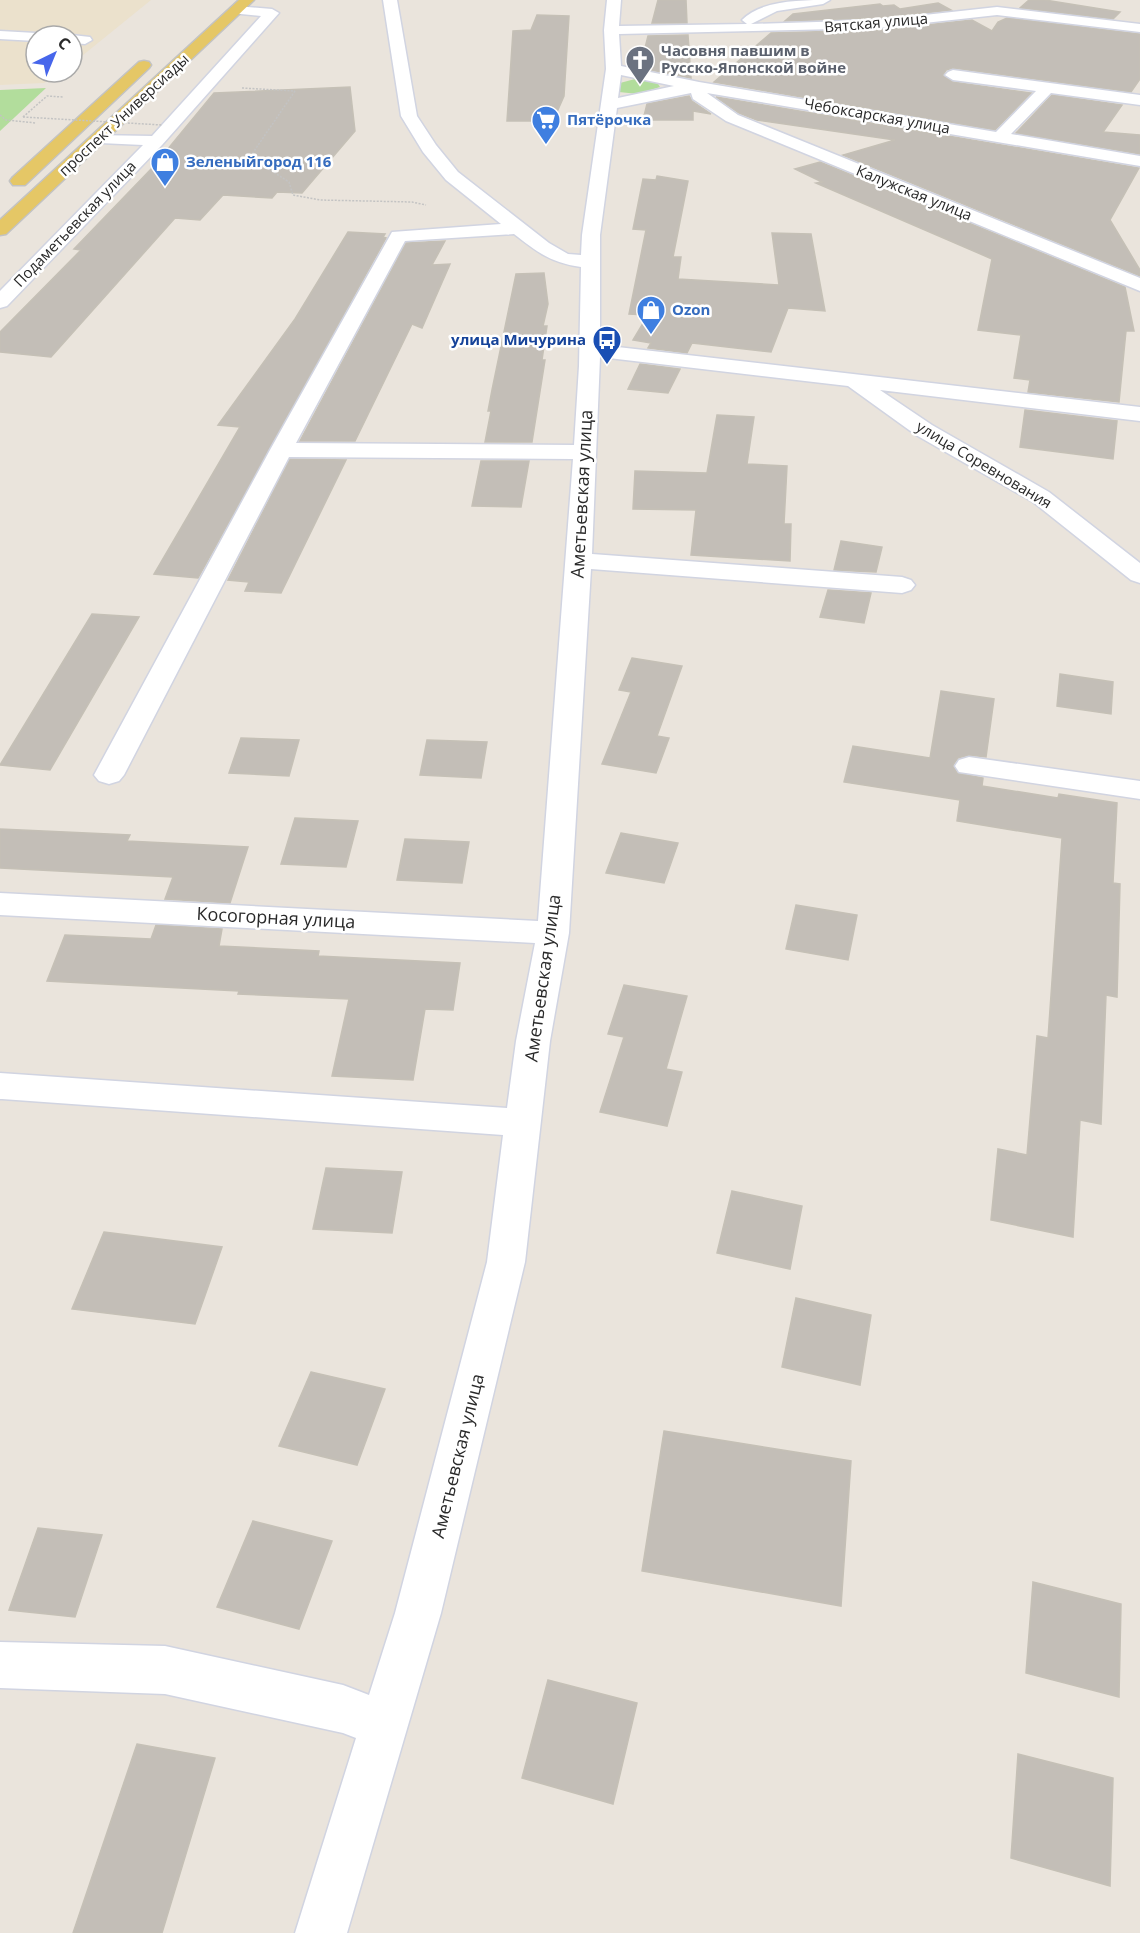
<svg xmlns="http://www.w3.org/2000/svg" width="1140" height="1933" font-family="'Open Sans',sans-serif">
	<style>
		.education { fill: #ebe1cc }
		.green { fill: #b2dd9c }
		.building { fill: #c3beb7; stroke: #c5c0b6; stroke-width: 1.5 }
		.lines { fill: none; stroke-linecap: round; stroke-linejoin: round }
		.minor-casing { stroke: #d1d4e1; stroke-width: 3 }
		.major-casing { stroke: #c3c3c3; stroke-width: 3 }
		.path { stroke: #c3c3c3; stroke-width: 1.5; stroke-dasharray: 2 1.5; stroke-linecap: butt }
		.minor { fill: #fff; fill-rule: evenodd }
		.major { fill: #e5c766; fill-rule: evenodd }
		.path-bridge { stroke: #c3c3c3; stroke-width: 1.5; stroke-dasharray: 2 1.5; stroke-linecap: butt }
		.labels { text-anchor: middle; stroke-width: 5; stroke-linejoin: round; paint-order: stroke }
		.far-street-label { font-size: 15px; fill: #292929; stroke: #fff }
		.far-worship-label { font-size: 15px; font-weight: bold; fill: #5b616d; stroke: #fff; text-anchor: start }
		.far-shop-label { font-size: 15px; font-weight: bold; fill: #366cbe; stroke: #fff; text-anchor: start }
		.far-transit-label { font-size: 15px; font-weight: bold; fill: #164399; stroke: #fff; text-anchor: end }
		.street-label { font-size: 18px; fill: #292929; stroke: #fff }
	</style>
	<rect width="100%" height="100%" fill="#eae4dc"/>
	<!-- education -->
	<path class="education" d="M0,0H151L72,64V36H36V72H62L44,83L0,85Z"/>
	<!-- green -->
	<g class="green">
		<path d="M635,79C643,79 656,79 660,87L638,94L619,92L620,83Z"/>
		<path d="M46,88L0,131V90Z"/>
	</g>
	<!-- building -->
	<g class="building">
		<path d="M658,0H686L687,23H652Z"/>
		<path d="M1029,0H1045L1120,12L1113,19L1020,8Z"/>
		<path d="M938,3L951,10L879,18L785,21L793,14L880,4L883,6L894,5L900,9Z"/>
		<path d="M537,15L569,16L564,96L553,121H507L513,31L531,30Z"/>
		<path d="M1007,18L1140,34V79L1131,92L953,68L946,70L943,75L953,82L1031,93L995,130L714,82L771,33L879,30L972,20L992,31L998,22Z"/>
		<path d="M688,35L691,78L640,68L648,36Z"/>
		<path d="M350,87L355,131L302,193L277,192L272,198L223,195L200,220L175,218L51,357L0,352V332L81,250L74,249L153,167L214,93Z"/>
		<path d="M1052,95L1122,105L1103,132L1140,135V154L1016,133Z"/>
		<path d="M689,96L692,101L711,114L693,111V120H643L647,104Z"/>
		<path d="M716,97L1139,168L1110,220L1140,270V276L843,155L895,140L757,120L739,113Z"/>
		<path d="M820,162L1125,287L1134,331H1126L1119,402L1028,392L1030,380L1014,378L1021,335L978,330L992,259L816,183L822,182L795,169Z"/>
		<path d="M657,176L688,181L673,257H681L678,279L779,285L772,233L811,234L825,311L788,308L771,352L692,343L687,353L648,348L651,343L633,340L648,315L629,314L646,230L633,229L643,179L656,180Z"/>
		<path d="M348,232L385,234L383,237L386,238L198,578L154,574L240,427L218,425L295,319Z"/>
		<path d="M445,241L432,265L450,264L422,328L412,324L355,441H300L406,243Z"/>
		<path d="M544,273L548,304L543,326H547L542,360H545L532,442H485L491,411H488L492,390L516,274Z"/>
		<path d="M640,364L680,369L668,393L628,389Z"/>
		<path d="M1025,410L1117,421L1113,459L1020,447Z"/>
		<path d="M717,415L754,417L747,464L787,466L784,524H791L790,561L691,555L696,510L633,509L635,471L707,473Z"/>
		<path d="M290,459L346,460L281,593L245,591L249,582L228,580Z"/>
		<path d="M481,461H529L521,507L472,506Z"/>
		<path d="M841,541L882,547L876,572L834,570Z"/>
		<path d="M828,590L871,593L864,623L820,617Z"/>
		<path d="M92,614L139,617L50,770L0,765Z"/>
		<path d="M632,658L682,666L657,736L669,738L656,773L602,764L631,692L619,690Z"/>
		<path d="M1060,674L1113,682L1111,714L1057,706Z"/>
		<path d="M941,691L994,699L986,757L969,755L958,758L953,765L957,773L983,778L982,786L1058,798L1059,794L1117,803L1113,883L1120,884L1117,997L1106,995L1101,1124L1080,1120L1073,1237L991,1220L998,1149L1027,1155L1037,1036L1048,1038L1062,838L957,821L960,800L844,782L853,746L930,758Z"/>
		<path d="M241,738L299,740L289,776L229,773Z"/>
		<path d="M427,740L487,742L481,778L420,775Z"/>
		<path d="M295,818L358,821L346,867L281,864Z"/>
		<path d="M0,829L130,835L127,841L248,847L230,903L165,899L173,877L0,868Z"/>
		<path d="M621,833L678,843L664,883L606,873Z"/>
		<path d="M405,839L469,842L462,883L397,880Z"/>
		<path d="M796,905L857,915L848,960L786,949Z"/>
		<path d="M156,925L222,929L219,946L319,951L318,956L460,963L453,1010L425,1009L413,1080L332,1076L349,999L238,994L239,991L47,981L65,935L151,939Z"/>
		<path d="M624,985L687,996L666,1069L682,1072L667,1126L600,1112L624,1037L608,1034Z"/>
		<path d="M326,1168L402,1172L392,1233L313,1229Z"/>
		<path d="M732,1191L802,1206L790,1269L717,1253Z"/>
		<path d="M104,1232L222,1247L195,1324L72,1309Z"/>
		<path d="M796,1298L871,1315L860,1385L782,1367Z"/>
		<path d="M311,1372L385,1389L357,1465L279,1446Z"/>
		<path d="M664,1431L851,1461L841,1606L642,1571Z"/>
		<path d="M253,1521L332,1541L299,1629L217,1607Z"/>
		<path d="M38,1528L102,1535L75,1617L9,1610Z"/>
		<path d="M1033,1582L1121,1604L1119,1697L1026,1673Z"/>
		<path d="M548,1680L637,1703L613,1804L522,1778Z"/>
		<path d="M137,1744L215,1758L162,1933H73Z"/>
		<path d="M1018,1754L1113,1778L1110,1886L1011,1858Z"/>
	</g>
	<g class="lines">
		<!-- minor casing -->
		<g class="minor-casing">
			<g id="minor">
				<path d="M383,0H397L417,116L436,145L458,172L549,243L568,254L581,255L582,235L606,69L604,30L607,0H621L619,26L747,24L742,20C761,0 802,0 830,0L823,4L777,11L751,24L879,20L997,7L1140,24V32L997,15L879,28L619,34L621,66L699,82L996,132L1036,91L953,80L945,75L948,72L953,70L1140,95V105L1051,93L1011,134L1140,156V166L707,93L738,115L1140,278V291L726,121L693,99L691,93L617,108L600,235V345L1140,407V421L880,390L932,425L1049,492L1140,563V583L1131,580L1033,502L916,435L848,386L600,357L592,554L902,577L911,580L915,585L911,590L902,593L591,569L569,933L550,1041L525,1262L441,1613L347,1933H295L356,1738L343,1733L165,1694L0,1688V1642L165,1646L343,1685L369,1695L395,1613L487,1262L503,1135L2,1099H0V1073L507,1108L516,1041L535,943L0,915V893L538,921L573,459L289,457L124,775L119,781L109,784L99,781L94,775L270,450L392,232L501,224L446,180L423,152L401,116ZM621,75L674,86L618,98ZM514,234C537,252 551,263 581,267L579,366L574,445L296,443L405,241Z"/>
				<path d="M236,6L272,9L279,13L162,145L7,306L0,308V291L143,145L100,143L94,141L92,138L94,135L152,136L261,16L231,13L229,10Z"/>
				<path d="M0,31L36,33L43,36H36V41L0,39Z"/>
				<path d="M72,35L90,37L92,40L85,44L72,43V36H67Z"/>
				<path d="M969,757L1140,781V799L959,772L955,766L959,760Z"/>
			</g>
		</g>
		<!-- major casing -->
		<g class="major-casing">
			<g id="major">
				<path d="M239,0H254L6,234L0,235V220Z"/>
				<path d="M144,61L149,62L151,65L149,68L25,185H13L10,181L13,177L139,62Z"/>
			</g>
		</g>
		<!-- path -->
		<g class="path">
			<path d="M242,88L295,91"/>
			<path d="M295,91L250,157L289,182L293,195L320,200L412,202L426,205"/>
			<path d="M0,115L6,120L36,123"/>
			<path d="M23,117L47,96L63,97"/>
		</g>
		<!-- minor -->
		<use href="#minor" class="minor"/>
		<!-- major -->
		<use href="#major" class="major"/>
		<!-- path-bridge -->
		<path class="path-bridge" d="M23,117L162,125"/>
	</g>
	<!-- icons -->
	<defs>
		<g id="church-pin" transform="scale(1.5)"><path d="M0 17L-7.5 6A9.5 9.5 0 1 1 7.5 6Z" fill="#6b7280" stroke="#fff"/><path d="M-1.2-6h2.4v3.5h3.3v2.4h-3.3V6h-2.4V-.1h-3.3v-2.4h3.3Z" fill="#fff"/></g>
		<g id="supermarket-pin" transform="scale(1.5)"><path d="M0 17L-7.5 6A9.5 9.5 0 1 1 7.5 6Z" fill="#3f7fe0" stroke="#fff"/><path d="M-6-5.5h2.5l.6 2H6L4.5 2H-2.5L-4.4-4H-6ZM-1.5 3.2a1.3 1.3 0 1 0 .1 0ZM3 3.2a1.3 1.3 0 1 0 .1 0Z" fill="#fff"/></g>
		<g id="shop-pin" transform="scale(1.5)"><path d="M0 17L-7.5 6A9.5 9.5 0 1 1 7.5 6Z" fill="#3f7fe0" stroke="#fff"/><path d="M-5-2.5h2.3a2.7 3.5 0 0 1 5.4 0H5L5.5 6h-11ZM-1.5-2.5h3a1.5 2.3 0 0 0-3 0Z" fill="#fff"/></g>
		<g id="bus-pin" transform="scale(1.5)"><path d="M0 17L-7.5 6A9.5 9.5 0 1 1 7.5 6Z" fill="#1a4fb4" stroke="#fff"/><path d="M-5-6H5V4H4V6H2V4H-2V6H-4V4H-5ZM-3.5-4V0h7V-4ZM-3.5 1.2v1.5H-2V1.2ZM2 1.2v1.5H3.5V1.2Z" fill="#fff"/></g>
	</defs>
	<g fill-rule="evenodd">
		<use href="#church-pin" x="640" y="60"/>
		<use href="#supermarket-pin" x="546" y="120"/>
		<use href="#shop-pin" x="165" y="162"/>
		<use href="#shop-pin" x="651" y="310"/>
		<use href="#bus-pin" x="607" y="340"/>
	</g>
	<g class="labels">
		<!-- far-street labels -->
		<g class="far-street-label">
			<text transform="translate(876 23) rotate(-5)" y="5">Вятская улица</text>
			<text transform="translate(124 115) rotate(-43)" y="5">проспект Универсиады</text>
			<text transform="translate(877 116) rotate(10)" y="5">Чебоксарская улица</text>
			<text transform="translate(914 193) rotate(22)" y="5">Калужская улица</text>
			<text transform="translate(75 224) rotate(-46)" y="5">Подаметьевская улица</text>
			<text transform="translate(984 465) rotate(31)" y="5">улица Соревнования</text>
		</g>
		<!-- far-worship labels -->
		<g class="far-worship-label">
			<text x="661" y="56">Часовня павшим в<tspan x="661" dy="17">Русско-Японской войне</tspan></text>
		</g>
		<!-- far-shop labels -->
		<g class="far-shop-label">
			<text x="567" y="125">Пятёрочка</text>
			<text x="186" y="167">Зеленыйгород 116</text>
			<text x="672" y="315">Ozon</text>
		</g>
		<!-- far-transit labels -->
		<g class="far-transit-label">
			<text x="586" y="345">улица Мичурина</text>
		</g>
		<!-- street labels -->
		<g class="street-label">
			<text transform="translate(582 494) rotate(-87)" y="6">Аметьевская улица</text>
			<text transform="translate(276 918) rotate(3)" y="6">Косогорная улица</text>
			<text transform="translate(543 978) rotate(-82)" y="6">Аметьевская улица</text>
			<text transform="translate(458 1456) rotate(-76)" y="6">Аметьевская улица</text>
		</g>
	</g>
	<!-- north arrow -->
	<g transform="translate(54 54) rotate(43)"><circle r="28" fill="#ffffff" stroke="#a9a9a9" stroke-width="1.5"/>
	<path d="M0-4.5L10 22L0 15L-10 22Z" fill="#4766eb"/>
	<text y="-9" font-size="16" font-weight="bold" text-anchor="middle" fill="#292929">С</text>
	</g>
</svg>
